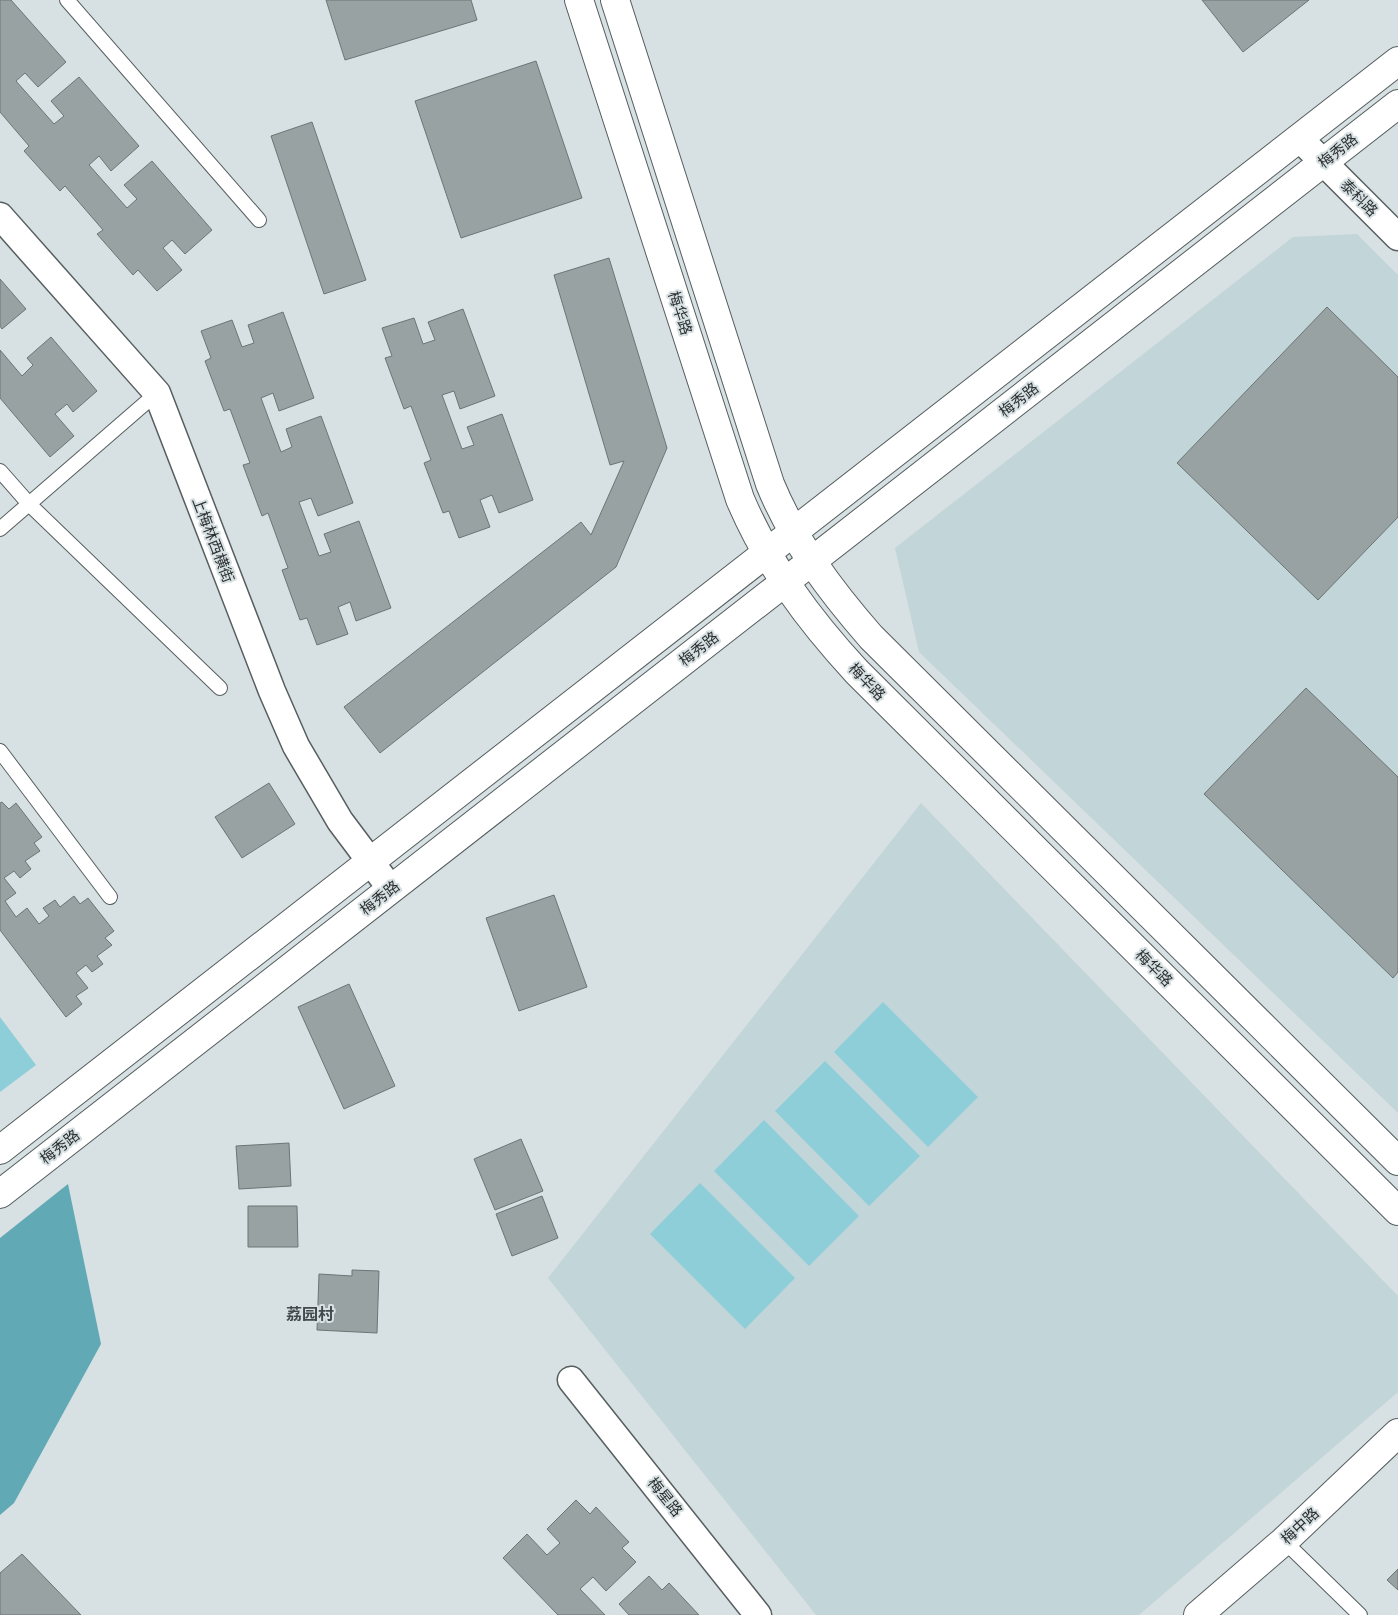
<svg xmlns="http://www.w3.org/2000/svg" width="1398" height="1615" font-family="'PT Sans Narrow','Noto Sans SC',sans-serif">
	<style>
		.built { fill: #c2d5d8 }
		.green { fill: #8eced9 }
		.forest { fill: #60a9b5 }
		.building { fill: #99a2a3; stroke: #6c7576 }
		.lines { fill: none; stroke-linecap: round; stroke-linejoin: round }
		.service-casing { stroke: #565e5f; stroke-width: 16 }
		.minor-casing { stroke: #565e5f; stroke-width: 29 }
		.tertiary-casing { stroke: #565e5f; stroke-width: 30 }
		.secondary-casing { stroke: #565e5f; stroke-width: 30 }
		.service { stroke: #fff; stroke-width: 14 }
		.minor { stroke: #fff; stroke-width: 26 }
		.tertiary { stroke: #fff; stroke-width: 28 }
		.secondary { stroke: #fff; stroke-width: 28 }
		.labels { text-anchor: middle; stroke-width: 4; stroke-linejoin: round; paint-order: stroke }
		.street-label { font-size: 15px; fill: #2c3031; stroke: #d7e0e2 }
		.neighbourhood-label { font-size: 16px; font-weight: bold; fill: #434a4c; stroke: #d7e0e2 }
	</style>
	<rect width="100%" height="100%" fill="#d7e0e2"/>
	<!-- built -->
	<g class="built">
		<path d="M1357,234L1398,275V1113L919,652L895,548L1293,237Z"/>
		<path d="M921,803L1398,1296V1392L1139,1615H816L548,1278Z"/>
	</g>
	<!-- green -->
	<g class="green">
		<path d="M883,1002L978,1097L928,1147L834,1052Z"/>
		<path d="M0,1017L36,1065L0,1092Z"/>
		<path d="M825,1061L920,1156L869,1206L775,1111Z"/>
		<path d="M764,1120L859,1216L809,1266L714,1171Z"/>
		<path d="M700,1183L795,1278L745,1329L650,1234Z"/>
	</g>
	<!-- forest -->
	<path class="forest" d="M68,1184L101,1344L14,1503L0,1515V1238Z"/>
	<!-- building -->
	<g class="building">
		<path d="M0,0H11L66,62L38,87L25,73L16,81L54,124L64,116L51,101L79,77L139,146L111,171L99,156L89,165L127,208L137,199L124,185L152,161L212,230L185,254L172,240L163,248L182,270L157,291L138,270L133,275L97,234L103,230L65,186L60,191L24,151L29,146L0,112Z"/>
		<path d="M326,0H471L477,20L345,60Z"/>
		<path d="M1202,0H1309L1243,52Z"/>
		<path d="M536,61L582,198L461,238L415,101Z"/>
		<path d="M312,122L366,280L324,294L271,136Z"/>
		<path d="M609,258L667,448L616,567L380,753L344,707L581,522L591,535L624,461L610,465L554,275Z"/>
		<path d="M0,279L26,309L2,329L0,326Z"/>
		<path d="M1327,307L1398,377V517L1318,600L1177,463Z"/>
		<path d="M463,309L495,396L460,409L454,391L442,395L462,449L474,445L467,427L502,414L533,500L499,513L492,495L480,500L490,527L459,538L449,511L443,513L424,463L431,460L411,406L404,409L385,358L392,356L382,328L414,318L423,344L435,340L428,322Z"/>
		<path d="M283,312L314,398L279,411L273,393L261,398L281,452L292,447L286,429L321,416L353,503L318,516L311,498L299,502L319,556L331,552L324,534L359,521L391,608L356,621L350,602L338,607L348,634L317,645L307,618L300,620L282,570L288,568L268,513L262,516L243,465L250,463L230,409L224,411L205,361L211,358L201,331L232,320L242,347L254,343L248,325Z"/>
		<path d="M51,337L97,391L73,412L67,404L55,414L74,436L50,457L0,398V350L22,376L33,365L27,358Z"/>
		<path d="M1306,688L1398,777V972L1393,978L1204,794Z"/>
		<path d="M269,783L295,824L242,858L215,817Z"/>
		<path d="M2,802L9,809L16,803L42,837L34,843L40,851L25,861L31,869L20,878L14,871L4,878L16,893L5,901L16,917L27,908L39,924L49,916L43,908L55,900L60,907L74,896L80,904L88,898L114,931L105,938L112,945L97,956L103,964L92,972L86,965L76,973L88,988L76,996L82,1004L66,1017L0,930V803Z"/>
		<path d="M554,895L587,987L519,1011L486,918Z"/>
		<path d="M349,984L395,1086L344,1109L298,1007Z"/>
		<path d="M521,1139L543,1191L495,1210L474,1159Z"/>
		<path d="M289,1143L291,1186L239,1189L236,1146Z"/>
		<path d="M542,1196L558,1238L512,1256L496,1214Z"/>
		<path d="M248,1206H297L298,1247H248Z"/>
		<path d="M352,1270L379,1271L377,1333L317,1330L319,1274L352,1276Z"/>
		<path d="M576,1500L590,1514L596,1507L629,1542L622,1548L636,1562L606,1591L593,1577L580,1589L605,1615H558L503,1558L527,1534L547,1555L560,1543L547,1529Z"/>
		<path d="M22,1554L81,1615H0V1573Z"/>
		<path d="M1398,1569V1590L1387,1580Z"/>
		<path d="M649,1576L662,1590L669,1583L699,1615H629L619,1604Z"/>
	</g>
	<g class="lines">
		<!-- service casing -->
		<g class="service-casing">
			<g id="service">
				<path d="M67,0L259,220"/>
				<path d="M0,471L30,505L220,688"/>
				<path d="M0,529L157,393"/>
				<path d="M0,751L110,897"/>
				<path d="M1284,1541L1360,1615"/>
			</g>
		</g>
		<!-- minor casing -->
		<g class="minor-casing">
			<g id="minor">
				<path d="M1299,138L1398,237"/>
				<path d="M0,216L157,393L272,691L296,746L340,821L391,889"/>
				<path d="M571,1380L758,1615"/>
			</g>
		</g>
		<!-- tertiary casing -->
		<g class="tertiary-casing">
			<g id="tertiary">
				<path d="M0,1150L1398,61"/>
				<path d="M0,1194L1398,104"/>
				<path d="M1198,1615L1284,1541L1398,1433"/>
			</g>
		</g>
		<!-- secondary casing -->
		<g class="secondary-casing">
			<g id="secondary">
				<path d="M579,0L740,499C768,565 809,620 857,672L1398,1211"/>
				<path d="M615,0L770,484C794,542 830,590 871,637L1398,1161"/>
			</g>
		</g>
		<!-- service -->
		<use href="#service" class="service"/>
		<!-- minor -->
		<use href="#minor" class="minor"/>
		<!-- tertiary -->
		<use href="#tertiary" class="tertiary"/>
		<!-- secondary -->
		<use href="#secondary" class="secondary"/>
	</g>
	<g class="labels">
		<!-- street labels -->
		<g class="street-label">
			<text transform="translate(1338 151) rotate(-38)" y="5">梅秀路</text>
			<text transform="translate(1359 198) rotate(45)" y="5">泰科路</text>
			<text transform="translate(680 313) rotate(72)" y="5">梅华路</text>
			<text transform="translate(1019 400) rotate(-38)" y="5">梅秀路</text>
			<text transform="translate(213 540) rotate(69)" y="5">上梅林西横街</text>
			<text transform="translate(699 649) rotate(-38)" y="5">梅秀路</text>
			<text transform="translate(867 682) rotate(46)" y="5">梅华路</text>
			<text transform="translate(380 898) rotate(-38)" y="5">梅秀路</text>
			<text transform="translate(1154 968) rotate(45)" y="5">梅华路</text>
			<text transform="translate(60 1147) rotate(-38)" y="5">梅秀路</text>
			<text transform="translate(665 1497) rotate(51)" y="5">梅星路</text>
			<text transform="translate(1300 1526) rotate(-43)" y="5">梅中路</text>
		</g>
		<!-- neighbourhood labels -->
		<g class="neighbourhood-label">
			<text x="310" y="1320">荔园村</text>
		</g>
	</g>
</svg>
